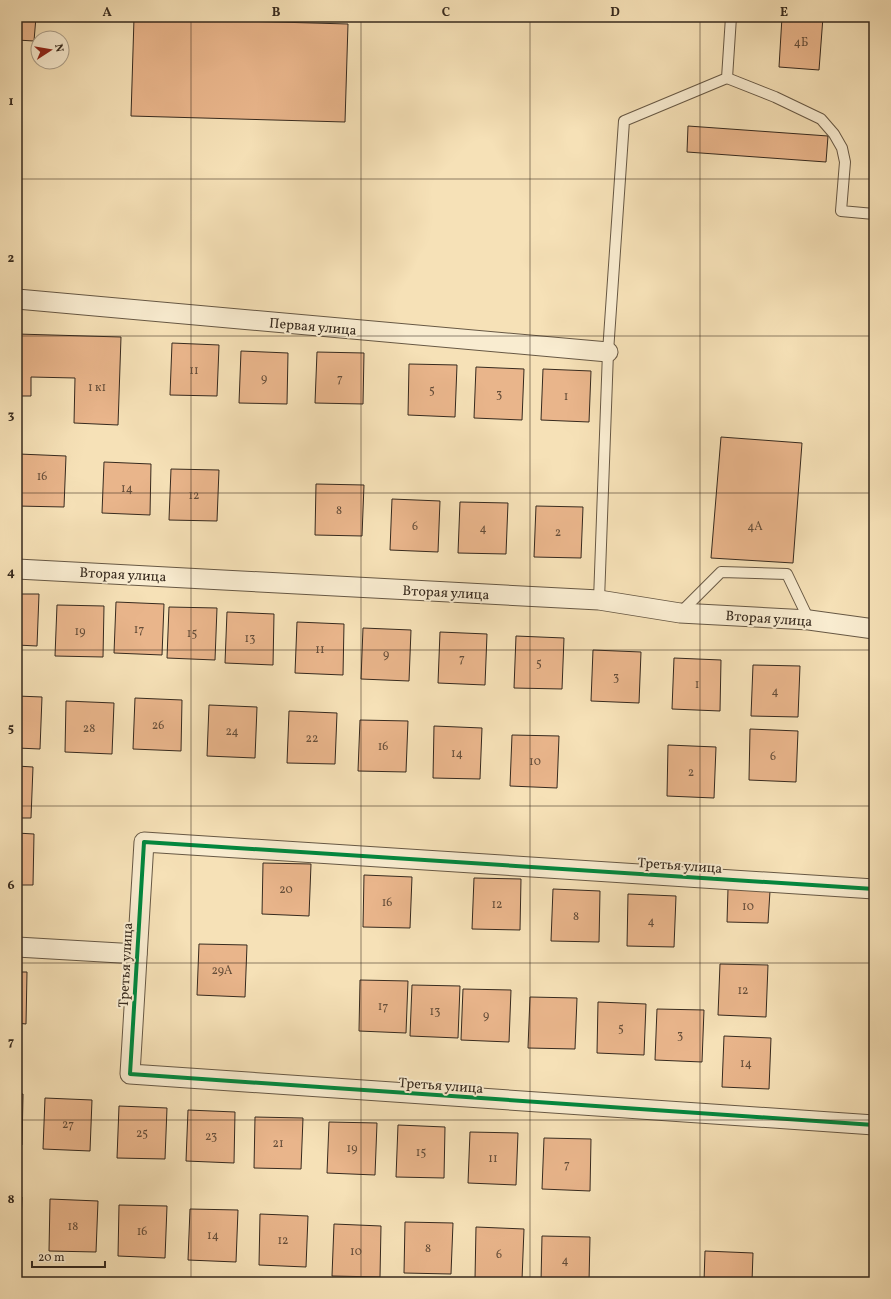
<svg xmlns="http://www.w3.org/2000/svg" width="891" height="1299" font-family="Vollkorn,serif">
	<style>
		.building { fill: #e9b58b; stroke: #372a1e }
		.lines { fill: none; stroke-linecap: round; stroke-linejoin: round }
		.lane-casing { stroke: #675844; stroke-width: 12 }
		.street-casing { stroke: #675844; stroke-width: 21 }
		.lane { stroke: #f9ecd0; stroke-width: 10 }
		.street { stroke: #f9ecd0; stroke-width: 19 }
		.cycleway-casing { stroke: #f9ecd0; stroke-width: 6 }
		.cycleway { stroke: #00873e; stroke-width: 4 }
		.grid { fill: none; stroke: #372a1e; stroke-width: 1; stroke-opacity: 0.55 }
		.labels { text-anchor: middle; stroke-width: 4; stroke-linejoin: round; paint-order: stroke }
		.number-label { font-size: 12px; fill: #644d39 }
		.street-label { font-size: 14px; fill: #372a1e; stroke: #f9ecd0 }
		.neatline { fill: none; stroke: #372a1e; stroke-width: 1.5 }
		.grid-label { font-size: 13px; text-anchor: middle; font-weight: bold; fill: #372a1e }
	</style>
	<rect width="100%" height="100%" fill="#f6e1b7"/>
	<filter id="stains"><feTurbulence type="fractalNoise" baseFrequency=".005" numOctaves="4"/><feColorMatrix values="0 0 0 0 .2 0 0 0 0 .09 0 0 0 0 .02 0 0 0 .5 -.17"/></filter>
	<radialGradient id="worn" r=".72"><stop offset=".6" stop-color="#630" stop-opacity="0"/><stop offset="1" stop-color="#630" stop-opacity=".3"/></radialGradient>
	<!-- building -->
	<g class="building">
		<path d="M17,17H36L34,41L17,40Z"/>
		<path d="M782,17H823L819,70L779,67Z"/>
		<path d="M134,18L348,24L345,122L131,116Z"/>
		<path d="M688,126L828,136L826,162L687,152Z"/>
		<path d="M17,334L121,337L118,425L74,423L75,378L31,377V396H17Z"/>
		<path d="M172,343L219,345L217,396L170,395Z"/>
		<path d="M241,351L288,353L287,404L239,403Z"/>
		<path d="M317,352L364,353L363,404L315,403Z"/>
		<path d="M409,364L457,365L455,417L408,415Z"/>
		<path d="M476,367L524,369L522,420L474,418Z"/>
		<path d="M543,369L591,371L589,422L541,420Z"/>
		<path d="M721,437L802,443L793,563L711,558Z"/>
		<path d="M19,454L66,456L64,507L17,506Z"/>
		<path d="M104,462L151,464L150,515L102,513Z"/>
		<path d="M171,469L219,470L217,521L169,520Z"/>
		<path d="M316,484L364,485L362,536L315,535Z"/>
		<path d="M392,499L440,501L438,552L390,550Z"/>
		<path d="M460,502L508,503L506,554L458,553Z"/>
		<path d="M536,506L583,507L581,558L534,557Z"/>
		<path d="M17,594H39L37,646L17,645Z"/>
		<path d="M116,602L164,604L162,655L114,653Z"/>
		<path d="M57,605L104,606L103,657L55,656Z"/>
		<path d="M169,607L217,608L215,660L167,658Z"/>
		<path d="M227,612L274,614L273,665L225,663Z"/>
		<path d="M297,622L344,624L343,675L295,673Z"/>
		<path d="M363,628L411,630L409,681L361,679Z"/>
		<path d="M440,632L487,634L485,685L438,683Z"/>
		<path d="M516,636L564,638L562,689L514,688Z"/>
		<path d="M593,650L641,652L639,703L591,701Z"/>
		<path d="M674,658L721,660L720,711L672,709Z"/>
		<path d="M753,665L800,666L798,717L751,716Z"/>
		<path d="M17,696L42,697L40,749L17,748Z"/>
		<path d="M135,698L182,700L181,751L133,749Z"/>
		<path d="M66,701L114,703L112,754L65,752Z"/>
		<path d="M209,705L257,707L255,758L207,756Z"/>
		<path d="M289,711L337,713L335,764L287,763Z"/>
		<path d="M360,720L408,721L406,772L358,771Z"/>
		<path d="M434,726L482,728L480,779L433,778Z"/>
		<path d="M750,729L798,731L796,782L749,780Z"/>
		<path d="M512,735L559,736L557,788L510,786Z"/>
		<path d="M668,745L716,747L714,798L667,796Z"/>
		<path d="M17,766L33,767L31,818H17Z"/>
		<path d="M17,833L34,834L33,885H17Z"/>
		<path d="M263,863L311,864L309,916L262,914Z"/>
		<path d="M364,875L412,877L410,928L363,927Z"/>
		<path d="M474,878L521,879L520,930L472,929Z"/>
		<path d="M553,889L600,891L599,942L551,941Z"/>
		<path d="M728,889L770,891L768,923L727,922Z"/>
		<path d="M628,894L676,896L674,947L627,946Z"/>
		<path d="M199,944L247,945L245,997L197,995Z"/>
		<path d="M720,964L768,965L766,1017L718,1015Z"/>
		<path d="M17,972H27L26,1024L17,1023Z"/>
		<path d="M360,980L408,981L406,1033L359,1031Z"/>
		<path d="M412,985L460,986L458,1038L410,1036Z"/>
		<path d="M463,989L511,990L509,1042L461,1040Z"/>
		<path d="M530,997L577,998L575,1049L528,1048Z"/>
		<path d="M598,1002L646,1004L644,1055L597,1053Z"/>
		<path d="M657,1009L704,1010L702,1062L655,1060Z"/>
		<path d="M724,1036L771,1038L769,1089L722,1087Z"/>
		<path d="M17,1094H23L22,1145H17Z"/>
		<path d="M45,1098L92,1100L90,1151L43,1149Z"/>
		<path d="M119,1106L167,1108L165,1159L117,1158Z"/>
		<path d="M188,1110L235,1112L234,1163L186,1161Z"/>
		<path d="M255,1117L303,1118L301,1169L254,1168Z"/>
		<path d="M329,1122L377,1123L375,1175L327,1173Z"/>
		<path d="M398,1125L445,1127L444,1178L396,1177Z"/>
		<path d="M470,1132L518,1133L516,1185L468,1183Z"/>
		<path d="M544,1138L591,1139L590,1191L542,1189Z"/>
		<path d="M17,1197H22L20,1248H17Z"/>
		<path d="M50,1199L98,1201L96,1252L49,1251Z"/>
		<path d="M119,1205L167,1206L165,1258L118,1256Z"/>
		<path d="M190,1209L238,1210L236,1262L188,1260Z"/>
		<path d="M260,1214L308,1216L306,1267L259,1265Z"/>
		<path d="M405,1222L453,1223L451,1274L404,1273Z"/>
		<path d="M334,1224L381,1226L380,1277L332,1276Z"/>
		<path d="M476,1227L524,1229L522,1280L475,1279Z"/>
		<path d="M542,1236L590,1237L589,1282H541Z"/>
		<path d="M705,1251L753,1253L752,1282H704Z"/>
	</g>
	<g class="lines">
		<!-- lane casing -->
		<g class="lane-casing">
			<g id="lane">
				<path d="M727,78L775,97L821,119L834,134L842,148L845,162L841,211L874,214"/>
				<path d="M599,600L608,352L624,121L727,78L731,17"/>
				<path d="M680,613L721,572L787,574L809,620"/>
			</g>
		</g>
		<!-- street casing -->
		<g class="street-casing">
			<g id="street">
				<path d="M17,299L608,352"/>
				<path d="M17,569L599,600L680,613L809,620L874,629"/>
				<path d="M874,889L144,842L130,1074L874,1125"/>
				<path d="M17,947L137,954"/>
			</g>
		</g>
		<!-- lane -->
		<use href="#lane" class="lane"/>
		<!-- street -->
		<use href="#street" class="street"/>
		<!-- cycleway casing -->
		<g class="cycleway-casing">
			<path id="cycleway" d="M874,889L144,842L130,1074L874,1125"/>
		</g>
		<!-- cycleway -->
		<use href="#cycleway" class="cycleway"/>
	</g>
	<!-- grid -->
	<path class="grid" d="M191,17V1282M361,17V1282M530,17V1282M700,17V1282M17,179H874M17,336H874M17,493H874M17,650H874M17,806H874M17,963H874M17,1120H874"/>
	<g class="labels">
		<!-- number labels -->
		<g class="number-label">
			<text x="801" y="46">4Б</text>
			<text x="194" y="374">11</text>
			<text x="264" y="382">9</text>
			<text x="340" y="382">7</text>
			<text x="97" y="391">1 к1</text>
			<text x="432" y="394">5</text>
			<text x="499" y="398">3</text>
			<text x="566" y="400">1</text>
			<text x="42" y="480">16</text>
			<text x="127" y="492">14</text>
			<text x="194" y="499">12</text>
			<text x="339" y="514">8</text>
			<text x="415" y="530">6</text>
			<text x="755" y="530">4А</text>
			<text x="483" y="532">4</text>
			<text x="558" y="536">2</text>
			<text x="139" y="633">17</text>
			<text x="80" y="635">19</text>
			<text x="192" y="637">15</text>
			<text x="250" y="642">13</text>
			<text x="320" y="653">11</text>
			<text x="386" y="658">9</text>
			<text x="462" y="662">7</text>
			<text x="539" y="667">5</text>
			<text x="616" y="681">3</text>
			<text x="697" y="688">1</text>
			<text x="775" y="695">4</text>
			<text x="158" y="729">26</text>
			<text x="89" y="732">28</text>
			<text x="232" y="735">24</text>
			<text x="312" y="742">22</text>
			<text x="383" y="750">16</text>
			<text x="457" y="757">14</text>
			<text x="773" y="760">6</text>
			<text x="535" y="765">10</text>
			<text x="691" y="776">2</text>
			<text x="286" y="893">20</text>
			<text x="387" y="906">16</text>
			<text x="497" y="908">12</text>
			<text x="748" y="910">10</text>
			<text x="576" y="920">8</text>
			<text x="651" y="925">4</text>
			<text x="222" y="974">29А</text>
			<text x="743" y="994">12</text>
			<text x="383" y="1010">17</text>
			<text x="435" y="1015">13</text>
			<text x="486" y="1019">9</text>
			<text x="621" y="1032">5</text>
			<text x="680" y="1039">3</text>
			<text x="746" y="1067">14</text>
			<text x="68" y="1128">27</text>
			<text x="142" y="1137">25</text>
			<text x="211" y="1140">23</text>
			<text x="278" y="1147">21</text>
			<text x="352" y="1152">19</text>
			<text x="421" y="1156">15</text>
			<text x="493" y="1162">11</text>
			<text x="567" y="1168">7</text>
			<text x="73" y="1230">18</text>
			<text x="142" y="1235">16</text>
			<text x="213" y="1239">14</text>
			<text x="283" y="1244">12</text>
			<text x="428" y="1252">8</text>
			<text x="356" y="1255">10</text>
			<text x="499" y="1258">6</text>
			<text x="565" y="1264">4</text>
		</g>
		<!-- street labels -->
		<g class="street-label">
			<text transform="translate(313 326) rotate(5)" y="5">Первая улица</text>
			<text transform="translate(123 574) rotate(3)" y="5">Вторая улица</text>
			<text transform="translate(446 592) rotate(3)" y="5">Вторая улица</text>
			<text transform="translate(769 618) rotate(4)" y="5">Вторая улица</text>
			<text transform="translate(680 865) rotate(4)" y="5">Третья улица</text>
			<text transform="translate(125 965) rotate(-87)" y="5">Третья улица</text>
			<text transform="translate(441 1085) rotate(4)" y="5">Третья улица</text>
		</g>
	</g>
	<!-- margin -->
	<rect width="891" height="1299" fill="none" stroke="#f6e1b7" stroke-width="44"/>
	<!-- north arrow -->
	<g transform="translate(50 50) rotate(78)"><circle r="19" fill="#f9ecd0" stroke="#ab9e89"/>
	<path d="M0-3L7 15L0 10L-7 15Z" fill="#8f2418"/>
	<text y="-6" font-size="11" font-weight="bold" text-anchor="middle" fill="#372a1e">N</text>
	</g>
	<!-- scale -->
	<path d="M32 1261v6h73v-6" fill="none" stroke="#372a1e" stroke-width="2"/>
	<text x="38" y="1261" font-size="12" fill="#372a1e" stroke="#f9ecd0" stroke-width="3" paint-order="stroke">20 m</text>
	<rect x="22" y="22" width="847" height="1255" class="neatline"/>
	<g class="grid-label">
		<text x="107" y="16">A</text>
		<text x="276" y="16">B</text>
		<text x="446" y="16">C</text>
		<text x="615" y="16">D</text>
		<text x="784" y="16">E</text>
		<text x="11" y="105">1</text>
		<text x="11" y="262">2</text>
		<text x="11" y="419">3</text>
		<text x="11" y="576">4</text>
		<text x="11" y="732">5</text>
		<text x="11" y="889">6</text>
		<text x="11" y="1046">7</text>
		<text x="11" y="1203">8</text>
	</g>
	<rect width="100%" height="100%" filter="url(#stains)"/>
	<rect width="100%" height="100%" fill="url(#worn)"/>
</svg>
